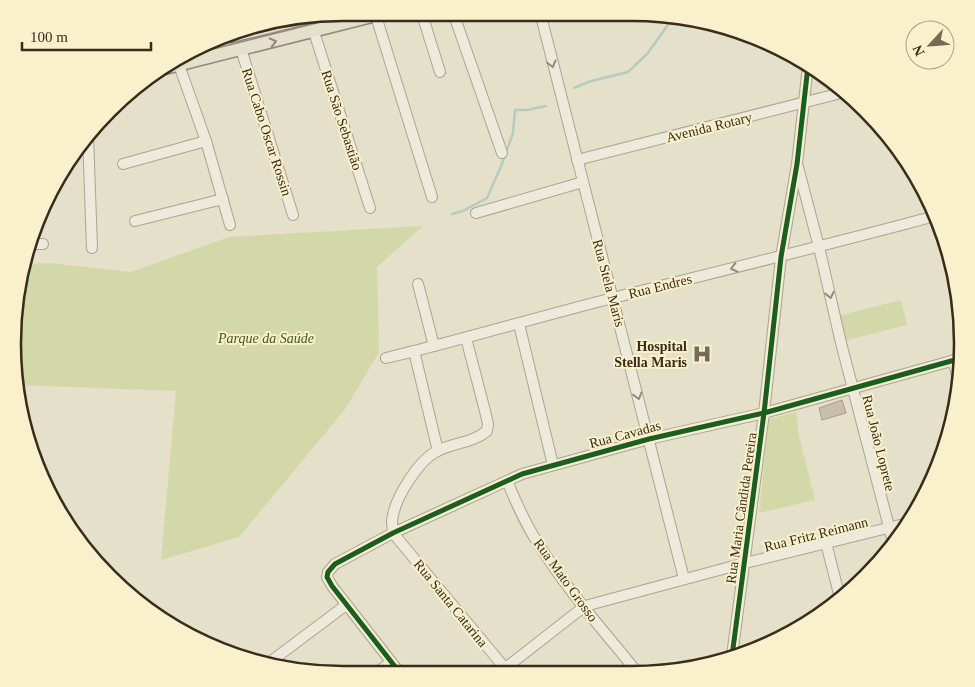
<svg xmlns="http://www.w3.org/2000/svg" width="975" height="687" font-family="Georgia,serif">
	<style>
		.green { fill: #d3d8a9 }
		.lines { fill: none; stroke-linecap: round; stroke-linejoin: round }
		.stream { stroke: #b5ccc0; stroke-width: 2.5 }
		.building { fill: #cabda9; stroke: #a69b88 }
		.minor-casing { stroke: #aaa493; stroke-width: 12 }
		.major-casing { stroke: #8f897a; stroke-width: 15 }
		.minor { stroke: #ede9db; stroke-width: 10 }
		.major { stroke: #e5e0cc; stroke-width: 12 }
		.cycleway-casing { stroke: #f9f0cc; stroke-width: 8 }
		.cycleway { stroke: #1b5e20; stroke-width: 5 }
		.oneway { stroke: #8f8673 }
		.oneway2 { stroke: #938a7a }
		.labels { text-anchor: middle; stroke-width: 4; stroke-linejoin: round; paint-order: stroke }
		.street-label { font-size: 14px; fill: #392c1a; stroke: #f9f0cc }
		.park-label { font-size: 14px; font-style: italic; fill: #44581e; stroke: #f9f0cc }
		.poi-label { font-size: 14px; font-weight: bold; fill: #392c1a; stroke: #f9f0cc; text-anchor: end }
		.rim { fill: none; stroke: #392c1a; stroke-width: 2.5 }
	</style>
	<rect width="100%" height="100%" fill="#e5e0c9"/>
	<!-- green -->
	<g class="green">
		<path d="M423,226L377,267L379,352L346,408L239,537L161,560L176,391L15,385V300L26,264L49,263L131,272L229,237Z"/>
		<path d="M901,300L907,325L844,341L838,316Z"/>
		<path d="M796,412L799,436L815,500L759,513L769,419Z"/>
	</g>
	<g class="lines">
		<!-- stream -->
		<g class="stream">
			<path d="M574,88L591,81L628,72L647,54L673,18"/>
			<path d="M452,214L463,211L487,198L502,164L513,133L515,110H527L546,106"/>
		</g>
	</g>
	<!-- building -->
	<path class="building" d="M842,400L846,413L822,420L819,408Z"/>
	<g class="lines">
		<!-- minor casing -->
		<g class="minor-casing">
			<g id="minor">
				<path d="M375,13L432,197"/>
				<path d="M422,14L440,72"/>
				<path d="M454,15L502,153"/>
				<path d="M541,16L684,579"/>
				<path d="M314,32L370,208"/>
				<path d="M241,49L293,215"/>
				<path d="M179,65L206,141L230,225"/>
				<path d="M88,135L92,248"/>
				<path d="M577,160L841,93"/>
				<path d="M123,164L206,141"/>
				<path d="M798,167L819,247L841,343L894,546"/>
				<path d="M476,213L583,182"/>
				<path d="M135,221L223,199"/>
				<path d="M32,244H43"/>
				<path d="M418,284L434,346"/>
				<path d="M519,324L553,465"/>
				<path d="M466,338L485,411L488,424L487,431C471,444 454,442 437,451C418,461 394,499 392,521C392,525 393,529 393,533L508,672"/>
				<path d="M414,351L438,451"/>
				<path d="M386,358C462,340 537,317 613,298C720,271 828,245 935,216"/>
				<path d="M953,360L959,383"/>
				<path d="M507,481C516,502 525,524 538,543C566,589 603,630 637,672"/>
				<path d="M826,543L840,598"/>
				<path d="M732,656L764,413L781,257L797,164L808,66"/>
				<path d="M266,665L346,605"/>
				<path d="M376,673L391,662"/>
				<path d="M400,673L332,586L327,577L328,572L335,564L393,533L522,474L649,439L764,413L962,358"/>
				<path d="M499,673L585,606L745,563L908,523"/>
			</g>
		</g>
		<!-- major casing -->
		<g class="major-casing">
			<g id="major">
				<path d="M231,36L310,17"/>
				<path d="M157,70L384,13"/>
			</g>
		</g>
		<!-- minor -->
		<use href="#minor" class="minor"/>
		<!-- major -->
		<use href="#major" class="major"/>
		<!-- cycleway casing -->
		<g class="cycleway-casing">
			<g id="cycleway">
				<path d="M732,656L764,413L781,257L797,164L808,66"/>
				<path d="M400,673L332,586L327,577L328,572L335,564L393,533L522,474L649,439L764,413L962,358"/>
			</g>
		</g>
		<!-- cycleway -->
		<use href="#cycleway" class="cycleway"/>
	</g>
	<!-- one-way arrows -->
	<defs><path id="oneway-chevron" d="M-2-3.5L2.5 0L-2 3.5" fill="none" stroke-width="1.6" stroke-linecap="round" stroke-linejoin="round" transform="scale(1.25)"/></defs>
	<use class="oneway" href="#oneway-chevron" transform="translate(273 42) rotate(-14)"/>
	<g class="oneway2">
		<use href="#oneway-chevron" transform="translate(552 64) rotate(75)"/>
		<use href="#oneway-chevron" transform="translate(734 268) rotate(166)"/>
		<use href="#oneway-chevron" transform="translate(830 295) rotate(78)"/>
		<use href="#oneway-chevron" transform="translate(638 396) rotate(75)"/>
	</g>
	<!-- icons -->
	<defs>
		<g id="hospital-bare" transform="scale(1.5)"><path d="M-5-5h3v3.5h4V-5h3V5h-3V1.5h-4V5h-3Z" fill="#756b57" stroke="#f9f0cc" stroke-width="2.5" paint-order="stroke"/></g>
	</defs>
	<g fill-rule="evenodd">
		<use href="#hospital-bare" x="702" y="354"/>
	</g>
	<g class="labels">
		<!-- street labels -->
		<g class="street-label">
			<text transform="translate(342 120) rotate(72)" y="5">Rua São Sebastião</text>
			<text transform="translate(709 127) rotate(-14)" y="5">Avenida Rotary</text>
			<text transform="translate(267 132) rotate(72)" y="5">Rua Cabo Oscar Rossin</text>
			<text transform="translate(609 283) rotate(75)" y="5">Rua Stela Maris</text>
			<text transform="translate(660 286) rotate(-14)" y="5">Rua Endres</text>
			<text transform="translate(625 434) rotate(-15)" y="5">Rua Cavadas</text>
			<text transform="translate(879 443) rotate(76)" y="5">Rua João Loprete</text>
			<text transform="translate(741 508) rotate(-82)" y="5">Rua Maria Cândida Pereira</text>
			<text transform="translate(816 534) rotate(-14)" y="5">Rua Fritz Reimann</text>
			<text transform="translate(566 580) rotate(54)" y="5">Rua Mato Grosso</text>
			<text transform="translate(451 603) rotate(51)" y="5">Rua Santa Catarina</text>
		</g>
		<!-- park labels -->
		<g class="park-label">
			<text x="266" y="343">Parque da Saúde</text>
		</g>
		<!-- poi labels -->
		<g class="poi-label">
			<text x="687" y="351">Hospital<tspan x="687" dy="16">Stella Maris</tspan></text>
		</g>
	</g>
	<!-- crop -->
	<path d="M0 0H975V687H0ZM343 21H632A322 322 0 0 1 954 343V344A322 322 0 0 1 632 666H343A322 322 0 0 1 21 344V343A322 322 0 0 1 343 21Z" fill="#f9f0cc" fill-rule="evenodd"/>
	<path class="rim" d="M343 21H632A322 322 0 0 1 954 343V344A322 322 0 0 1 632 666H343A322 322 0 0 1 21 344V343A322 322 0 0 1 343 21Z"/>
	<!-- north arrow -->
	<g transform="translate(930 45) rotate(244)"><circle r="24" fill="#f9f0cc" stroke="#aca285"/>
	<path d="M0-4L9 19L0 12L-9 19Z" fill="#756b57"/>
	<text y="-8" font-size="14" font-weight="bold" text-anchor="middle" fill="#392c1a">N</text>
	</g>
	<!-- scale -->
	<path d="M22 42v8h129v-8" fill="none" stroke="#392c1a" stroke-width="2.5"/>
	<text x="30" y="42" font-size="15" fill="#392c1a" stroke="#f9f0cc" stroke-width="4" paint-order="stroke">100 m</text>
</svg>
